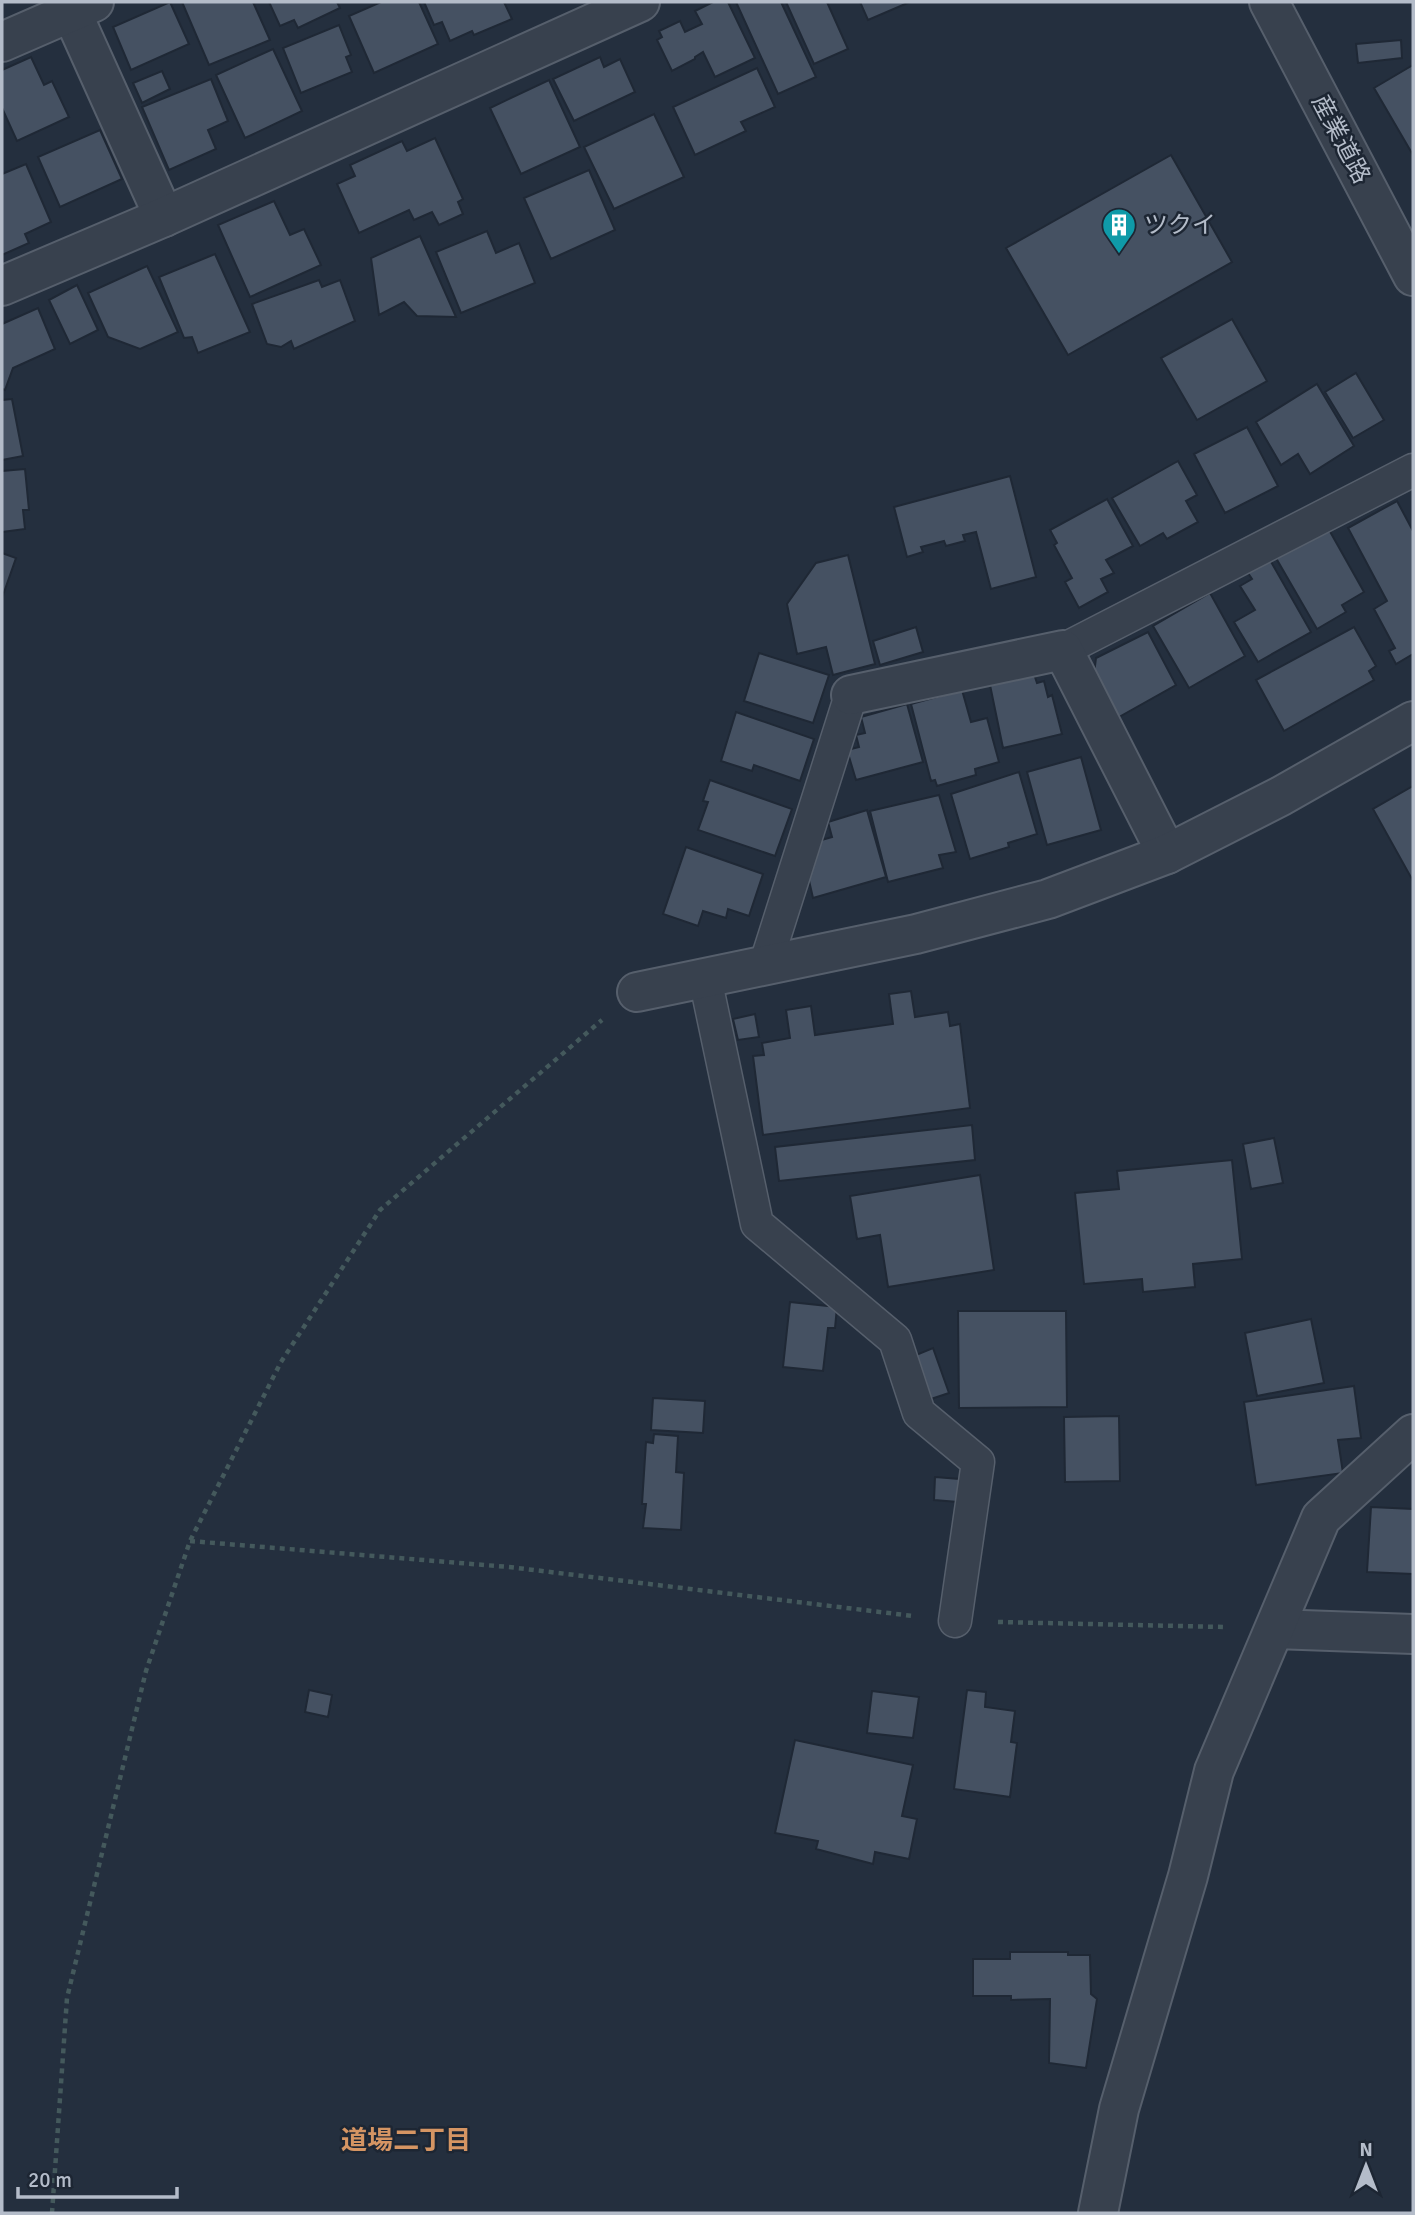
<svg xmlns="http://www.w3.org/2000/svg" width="1415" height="2215" font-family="Signika,'Noto Sans JP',sans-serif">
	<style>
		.building { fill: #455162; stroke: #1f2835; stroke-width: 2 }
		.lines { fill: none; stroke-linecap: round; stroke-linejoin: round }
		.service-casing { stroke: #565f6c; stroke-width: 35 }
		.minor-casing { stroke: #565f6c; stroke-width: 42 }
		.tertiary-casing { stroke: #565f6c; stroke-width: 42 }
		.path { stroke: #44595c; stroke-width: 4.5; stroke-dasharray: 5 5; stroke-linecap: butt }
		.service { stroke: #38414e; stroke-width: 32 }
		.minor { stroke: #38414e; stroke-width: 38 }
		.tertiary { stroke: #38414e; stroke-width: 38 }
		.labels { text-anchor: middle; stroke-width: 5; stroke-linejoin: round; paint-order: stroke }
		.street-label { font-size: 24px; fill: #b4bcc9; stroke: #1d2633 }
		.poi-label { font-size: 24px; fill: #b4bcc9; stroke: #1d2633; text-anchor: start }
		.neighbourhood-label { font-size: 26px; font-weight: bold; fill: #d59563; stroke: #1d2633 }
	</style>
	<rect width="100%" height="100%" fill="#242f3e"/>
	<!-- building -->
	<g class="building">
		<path d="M170,2L189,44L131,70L113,27Z"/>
		<path d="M182,2H253L270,40L209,65Z"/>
		<path d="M269,2H337L340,8L298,28L294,20L280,26Z"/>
		<path d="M381,2H419L438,44L374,73L349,16Z"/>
		<path d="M424,2H504L512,19L474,35L472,31L450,41L442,22L434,25Z"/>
		<path d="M713,2H728L755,58L715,77L703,52L695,57V59L672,71L657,40L662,37L659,31L680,21L685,32L702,24L695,11Z"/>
		<path d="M736,2H781L816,77L778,94Z"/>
		<path d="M786,2H827L848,49L814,64Z"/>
		<path d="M860,2H910L868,20Z"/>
		<path d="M339,25L351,55L346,57L352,72L301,93L283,48Z"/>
		<path d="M1401,40L1402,58L1358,63L1356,44Z"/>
		<path d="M273,49L302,111L245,138L216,75Z"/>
		<path d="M31,57L44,85L52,81L69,117L17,141L2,108V70Z"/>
		<path d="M600,57L604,67L620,59L635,92L574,121L553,79Z"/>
		<path d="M1413,65V155L1374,88Z"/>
		<path d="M757,68L775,107L741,122L746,131L695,155L673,107Z"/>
		<path d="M162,71L170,89L142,103L133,83Z"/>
		<path d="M211,79L228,121L208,130L216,149L169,170L142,107Z"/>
		<path d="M549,80L580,147L521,174L490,108Z"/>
		<path d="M654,114L684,177L614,209L584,147Z"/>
		<path d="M100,130L122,179L60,207L38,157Z"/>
		<path d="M435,138L463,199L458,202L463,214L439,225L432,212L414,220L409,210L359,233L337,184L355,176L350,165L402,141L407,151Z"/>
		<path d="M1171,155L1232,262L1068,355L1006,248Z"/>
		<path d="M26,164L51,222L25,234L29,243L2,255V174Z"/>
		<path d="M589,170L615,230L551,259L524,198Z"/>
		<path d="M274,201L290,235L304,229L321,265L250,297L218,225Z"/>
		<path d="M487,231L496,253L519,243L535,283L461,313L436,252Z"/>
		<path d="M420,236L456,317L417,316L404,302L379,315L371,258Z"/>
		<path d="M215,254L250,332L198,353L192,337L184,338L159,277Z"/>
		<path d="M147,266L178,332L140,349L108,337L88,293Z"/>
		<path d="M319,280L322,287L340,280L355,321L294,349L291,341L281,347L267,344L252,304Z"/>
		<path d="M77,285L98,330L70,344L49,300Z"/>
		<path d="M38,308L55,349L13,368L5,390L2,389V324Z"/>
		<path d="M1232,319L1267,381L1197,420L1161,358Z"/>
		<path d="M1356,373L1384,420L1353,438L1325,392Z"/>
		<path d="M1317,384L1354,446L1310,474L1298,454L1281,465L1256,422Z"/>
		<path d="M12,399L23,456L2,460V400Z"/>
		<path d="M1247,427L1278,486L1225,513L1194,454Z"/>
		<path d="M1178,461L1197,495L1186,501L1198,522L1167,539L1163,533L1140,546L1112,498Z"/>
		<path d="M25,469L29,510H23L25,529L2,532V471Z"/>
		<path d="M1010,476L1036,577L991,589L976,532L963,535L965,541L946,546L944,541L921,547L923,552L907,557L894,507Z"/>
		<path d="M1107,499L1133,546L1106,560L1114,573L1101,579L1108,592L1079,608L1065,582L1072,578L1054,545L1057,543L1050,530Z"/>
		<path d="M1397,501L1413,531V654L1396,664L1389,651L1395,648L1374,609L1387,601L1348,528Z"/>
		<path d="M1328,528L1364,592L1342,605L1346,612L1317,629L1276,558Z"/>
		<path d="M2,553L16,558L2,598Z"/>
		<path d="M848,555L875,664L833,675L826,647L797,654L787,604L816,563Z"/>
		<path d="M1270,560L1311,632L1258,662L1234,622L1255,610L1240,586L1252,579L1248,573Z"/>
		<path d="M1210,593L1245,656L1189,688L1153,626Z"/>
		<path d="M916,627L923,652L880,665L873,641Z"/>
		<path d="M1354,627L1376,666L1369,671L1374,680L1284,731L1256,680Z"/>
		<path d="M1148,632L1176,685L1119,717L1094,674L1096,658Z"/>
		<path d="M759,653L829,675L813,723L744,701Z"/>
		<path d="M1034,674L1037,683L1044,681L1048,697L1052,695L1062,734L1003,748L990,685Z"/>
		<path d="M962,690L971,722L987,718L999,762L975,769L976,775L937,786L935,780L931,781L911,704Z"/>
		<path d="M907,704L923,762L856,780L847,750L859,747L856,735L865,733L861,717Z"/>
		<path d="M736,712L814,739L800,781L754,765L752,771L721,761Z"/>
		<path d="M1081,757L1101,830L1047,845L1027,772Z"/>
		<path d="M1019,772L1037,834L1008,843L1009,847L970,859L951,794Z"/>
		<path d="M710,780L792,809L775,856L698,830L708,802L703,801Z"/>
		<path d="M1413,786V881L1373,809Z"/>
		<path d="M939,795L956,852L939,855L943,868L888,882L870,811Z"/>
		<path d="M867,810L886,877L813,898L805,863L818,841L832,837L828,822Z"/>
		<path d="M686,847L763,874L749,916L728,909L726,918L703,911L698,926L663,914Z"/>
		<path d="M911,991L915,1017L948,1012L950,1026L960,1024L970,1108L763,1135L753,1056L764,1055L762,1043L790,1038L786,1010L811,1006L815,1035L893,1024L889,994Z"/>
		<path d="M755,1014L759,1037L738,1040L733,1019Z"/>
		<path d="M972,1125L975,1160L779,1181L775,1147Z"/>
		<path d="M1274,1138L1283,1183L1251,1189L1243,1144Z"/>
		<path d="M1232,1160L1242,1259L1193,1264L1195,1287L1143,1292L1142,1279L1084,1284L1075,1193L1119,1189L1117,1171Z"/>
		<path d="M980,1175L994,1270L888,1287L880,1235L857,1239L850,1196Z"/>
		<path d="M790,1302L837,1307L835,1328H828L823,1371L783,1367Z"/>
		<path d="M958,1311H1066L1067,1407L959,1408Z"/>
		<path d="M1311,1319L1324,1383L1257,1396L1245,1333Z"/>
		<path d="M933,1348L949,1393L931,1399L916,1355Z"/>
		<path d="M1354,1386L1361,1438L1338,1440L1343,1473L1256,1485L1244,1402Z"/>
		<path d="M653,1398L705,1401L703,1433L651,1430Z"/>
		<path d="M1119,1416L1120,1481L1065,1482L1064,1417Z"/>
		<path d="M654,1434L678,1436L676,1472L684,1473L681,1530L643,1528L646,1504H642L646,1442L653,1443Z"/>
		<path d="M935,1477L972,1480L970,1503L934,1500Z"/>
		<path d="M1371,1507L1413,1509V1574L1367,1572Z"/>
		<path d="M309,1690L332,1695L328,1717L305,1712Z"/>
		<path d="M967,1690L986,1692L985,1707L1015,1711L1011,1742L1017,1743L1010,1797L954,1789Z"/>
		<path d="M872,1691L919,1697L913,1738L867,1733Z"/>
		<path d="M795,1740L913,1765L902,1816L917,1819L909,1859L875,1852L873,1864L816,1849L818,1841L775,1833Z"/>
		<path d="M1010,1952H1068V1955H1090L1091,1994L1097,1999L1086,2068L1049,2063L1050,1999L1011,2000V1996H973V1959H1010Z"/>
	</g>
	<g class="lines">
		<!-- service casing -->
		<g class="service-casing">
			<g id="service">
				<path d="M1063,650L1413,470"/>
				<path d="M765,966L851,695"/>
				<path d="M705,978L757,1224L895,1340L919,1413L978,1462L955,1621"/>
			</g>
		</g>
		<!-- minor casing -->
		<g class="minor-casing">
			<g id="minor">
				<path d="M67,2L164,217"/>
				<path d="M2,42L94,2"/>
				<path d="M2,286L164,217L640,2"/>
				<path d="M851,695L1063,650L1167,854"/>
				<path d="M637,992L916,934L1048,899L1167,854L1281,796L1413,721"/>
				<path d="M1275,1629L1413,1634"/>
				<path d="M1098,2213L1119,2109L1188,1876L1214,1771L1321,1518L1413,1434"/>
			</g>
		</g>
		<!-- tertiary casing -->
		<g class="tertiary-casing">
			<path id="tertiary" d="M1269,2L1413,276"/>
		</g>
		<!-- path -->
		<g class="path">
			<path d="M190,1541L509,1567L913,1616"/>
			<path d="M998,1622L1224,1627"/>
			<path d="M52,2213L67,1998L146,1671L190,1541L281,1362L380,1210L602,1020"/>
		</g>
		<!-- service -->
		<use href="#service" class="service"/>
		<!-- minor -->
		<use href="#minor" class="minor"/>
		<!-- tertiary -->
		<use href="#tertiary" class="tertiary"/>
	</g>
	<!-- icons -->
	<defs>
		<g id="building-pin" transform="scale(1.75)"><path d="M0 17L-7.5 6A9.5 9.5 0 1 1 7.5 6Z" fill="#0f9aa8" stroke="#1d2633"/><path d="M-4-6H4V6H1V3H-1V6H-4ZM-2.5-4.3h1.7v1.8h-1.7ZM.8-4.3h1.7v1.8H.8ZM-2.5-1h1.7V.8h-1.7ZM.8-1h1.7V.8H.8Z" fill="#fff"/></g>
	</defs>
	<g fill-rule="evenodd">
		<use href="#building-pin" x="1119" y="225"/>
	</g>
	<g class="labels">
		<!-- street labels -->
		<g class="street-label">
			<text transform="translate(1341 139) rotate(62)" y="8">産業道路</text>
		</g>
		<!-- poi labels -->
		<g class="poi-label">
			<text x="1144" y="233">ツクイ</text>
		</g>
		<!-- neighbourhood labels -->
		<g class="neighbourhood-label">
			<text x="406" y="2149">道場二丁目</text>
		</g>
	</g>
	<!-- border -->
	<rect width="1415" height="2215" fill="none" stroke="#b4bcc9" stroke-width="7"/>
	<!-- north arrow -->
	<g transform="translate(1366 2166)" stroke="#1d2633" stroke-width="5" paint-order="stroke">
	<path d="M0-5L12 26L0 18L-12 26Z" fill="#b4bcc9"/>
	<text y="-10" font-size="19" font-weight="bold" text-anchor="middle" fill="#b4bcc9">N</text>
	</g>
	<!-- scale -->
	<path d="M18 2187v10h159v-10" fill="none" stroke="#b4bcc9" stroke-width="3.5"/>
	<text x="28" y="2187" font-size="21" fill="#b4bcc9" stroke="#1d2633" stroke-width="5" paint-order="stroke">20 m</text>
</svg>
